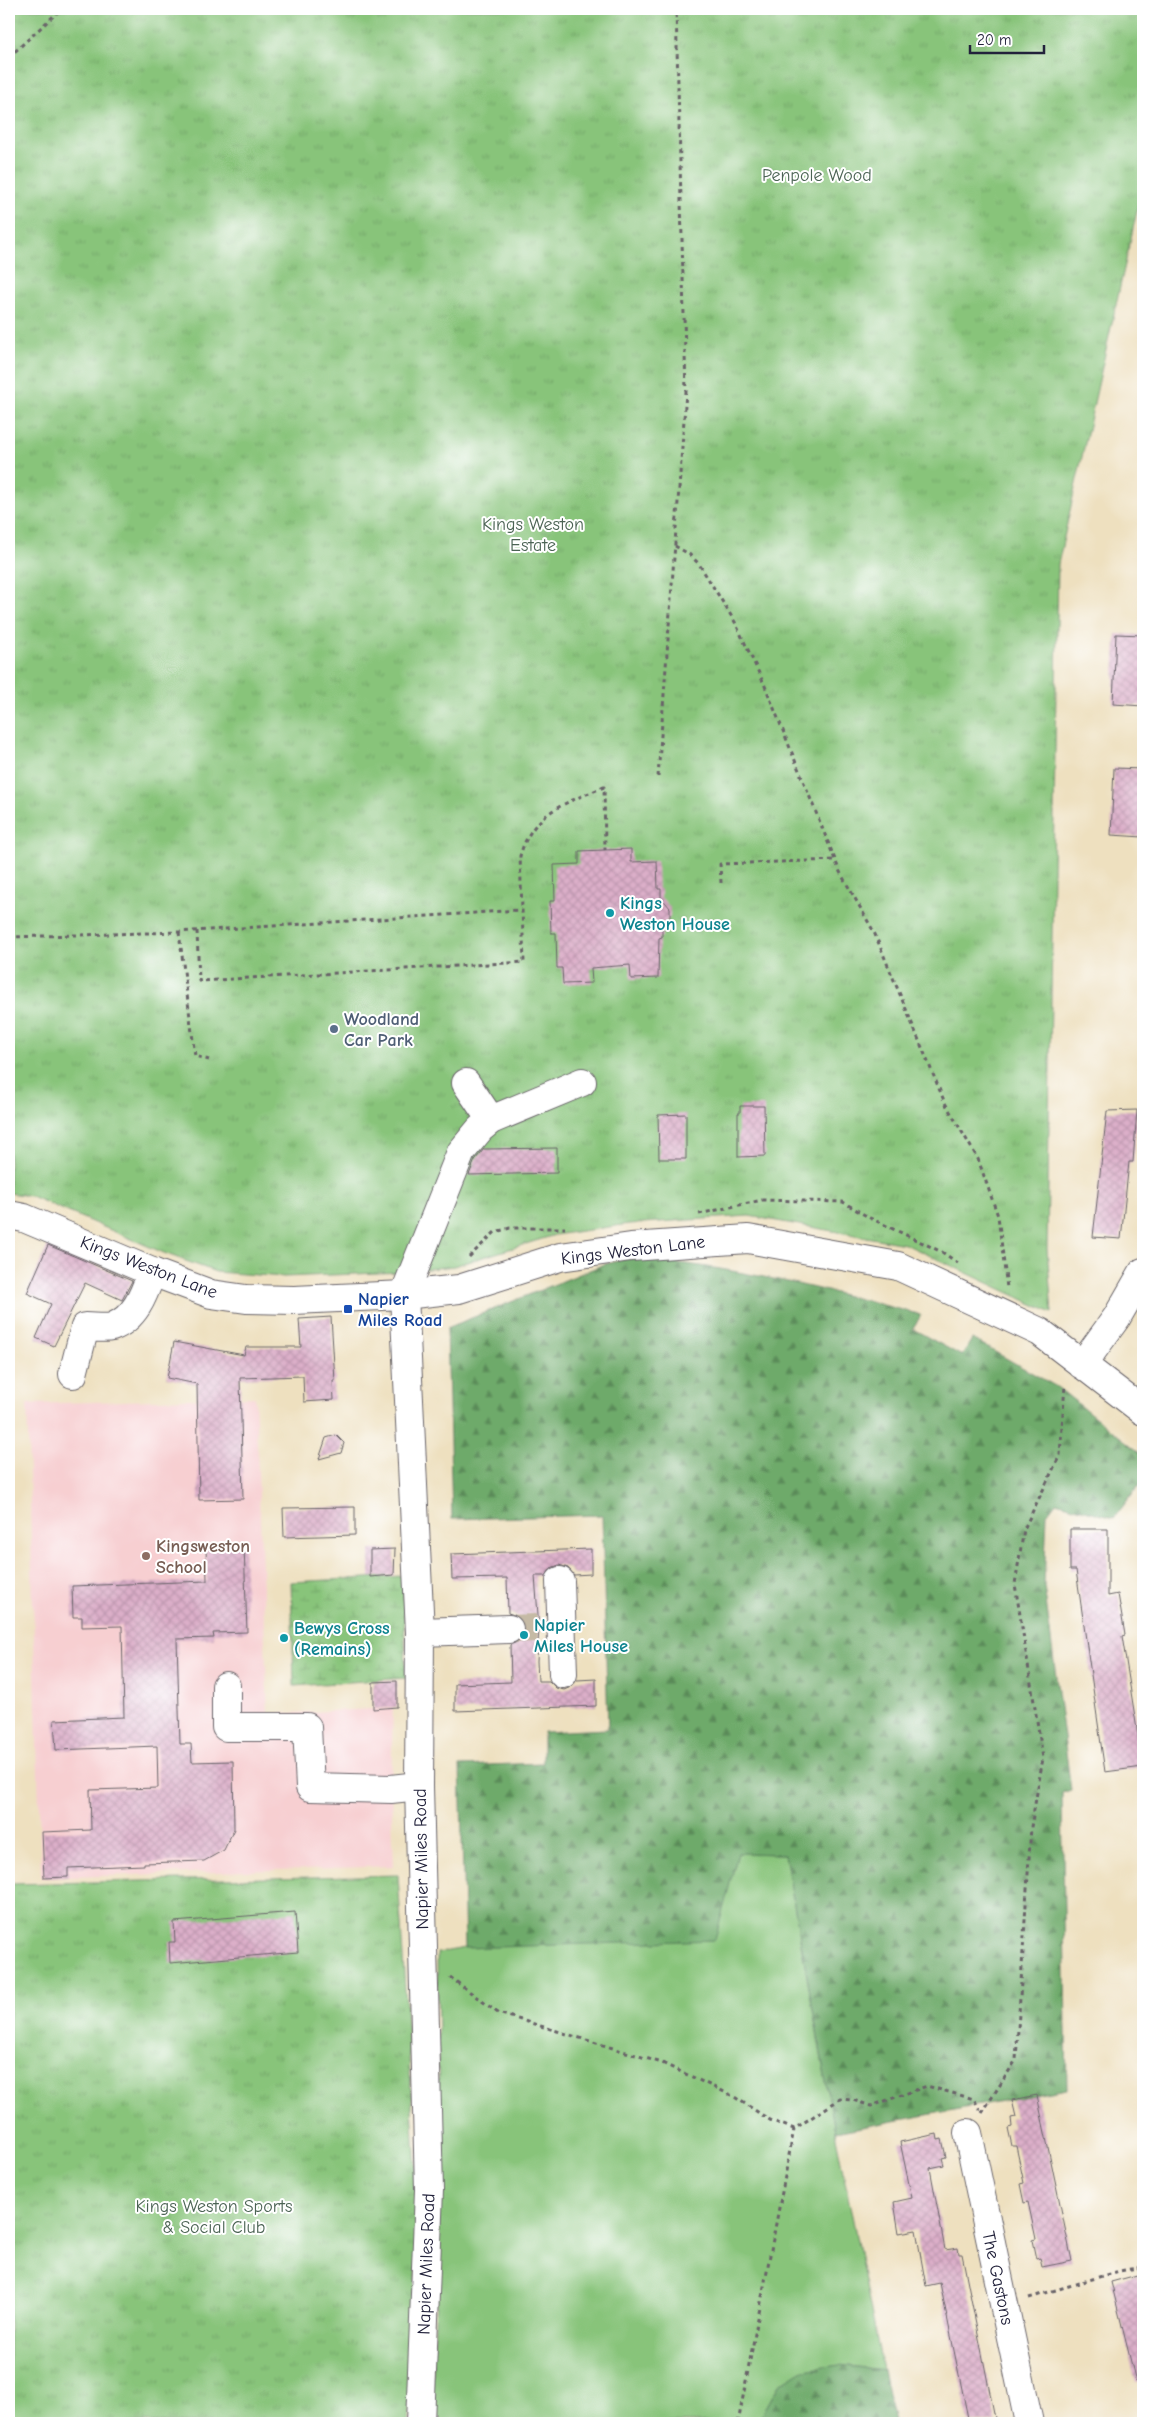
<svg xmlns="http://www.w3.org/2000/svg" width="1152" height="2432" font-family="'Comic Neue',sans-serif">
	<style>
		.built { fill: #f7cfd1 }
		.green { fill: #88c47a; stroke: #55735a }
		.forest { fill: url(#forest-firs); stroke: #486652 }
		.wetland { fill: url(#wetland-marsh); stroke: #55735a }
		.park { fill: url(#park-tufts); stroke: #55735a }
		.building { fill: url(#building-cross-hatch) }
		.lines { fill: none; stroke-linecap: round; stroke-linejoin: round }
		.minor-tunnel { stroke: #c5baa5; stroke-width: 28; stroke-dasharray: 28 14; stroke-linecap: butt }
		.minor-casing { stroke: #696469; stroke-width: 30 }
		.path { stroke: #696469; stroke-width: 3; stroke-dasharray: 4 4; stroke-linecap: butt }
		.minor { stroke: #fff; stroke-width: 28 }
		.culture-dot { fill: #0f9aa8; stroke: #fff; stroke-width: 2 }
		.service-dot { fill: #5c6f8a; stroke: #fff; stroke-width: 2 }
		.transit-dot { fill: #1a4fb4; stroke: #fff; stroke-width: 2 }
		.education-dot { fill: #8d6e63; stroke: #fff; stroke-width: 2 }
		.labels { text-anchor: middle; stroke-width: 4; stroke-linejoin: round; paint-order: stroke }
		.park-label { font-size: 18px; fill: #4b6354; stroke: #fff }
		.culture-label { font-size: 18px; font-weight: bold; fill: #0d838f; stroke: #fff; text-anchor: start }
		.service-label { font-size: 18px; font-weight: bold; fill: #4e5e75; stroke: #fff; text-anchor: start }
		.street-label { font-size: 18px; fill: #22223b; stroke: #fff }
		.transit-label { font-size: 18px; font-weight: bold; fill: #164399; stroke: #fff; text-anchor: start }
		.education-label { font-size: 18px; font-weight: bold; fill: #785e54; stroke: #fff; text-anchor: start }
	</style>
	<defs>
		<pattern id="forest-firs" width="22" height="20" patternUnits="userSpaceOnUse" patternTransform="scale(1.25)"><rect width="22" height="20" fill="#6eaa6a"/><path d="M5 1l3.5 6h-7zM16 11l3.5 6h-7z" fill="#5a8a58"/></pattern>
		<pattern id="wetland-marsh" width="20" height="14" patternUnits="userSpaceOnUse" patternTransform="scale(1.25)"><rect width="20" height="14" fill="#88c47a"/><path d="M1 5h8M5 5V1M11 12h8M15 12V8" fill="none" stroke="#75a86a"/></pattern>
		<pattern id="park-tufts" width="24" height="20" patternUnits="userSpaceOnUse" patternTransform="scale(1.25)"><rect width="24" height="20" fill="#88c47a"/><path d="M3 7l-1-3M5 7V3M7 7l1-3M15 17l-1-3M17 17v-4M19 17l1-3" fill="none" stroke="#75a86a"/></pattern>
		<pattern id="building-cross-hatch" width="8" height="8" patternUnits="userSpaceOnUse" patternTransform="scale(1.25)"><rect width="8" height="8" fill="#dcafc9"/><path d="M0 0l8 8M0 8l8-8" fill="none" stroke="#bc96ae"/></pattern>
	</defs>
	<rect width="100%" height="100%" fill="#fff"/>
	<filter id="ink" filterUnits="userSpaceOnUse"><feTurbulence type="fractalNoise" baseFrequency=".02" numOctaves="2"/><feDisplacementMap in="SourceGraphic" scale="10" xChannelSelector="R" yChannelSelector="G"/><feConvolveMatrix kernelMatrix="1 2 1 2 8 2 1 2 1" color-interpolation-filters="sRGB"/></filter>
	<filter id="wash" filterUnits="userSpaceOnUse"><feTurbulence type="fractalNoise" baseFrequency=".0096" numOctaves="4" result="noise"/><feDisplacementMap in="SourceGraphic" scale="20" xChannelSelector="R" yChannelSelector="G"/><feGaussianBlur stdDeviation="1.12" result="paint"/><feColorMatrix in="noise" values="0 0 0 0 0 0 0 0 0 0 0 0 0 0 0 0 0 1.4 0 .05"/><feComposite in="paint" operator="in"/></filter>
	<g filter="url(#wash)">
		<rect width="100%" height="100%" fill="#eee0bf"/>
		<!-- built -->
		<path class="built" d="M255,1397L268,1714L393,1708L391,1789L394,1866L41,1878L27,1404Z"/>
		<!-- green -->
		<path class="green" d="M738,1853L785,1854L835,2132L883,2370L839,2365L779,2385L757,2423H431L440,2195L437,1953L465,1948Z"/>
		<!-- forest -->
		<g class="forest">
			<path d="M628,1258C728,1265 824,1289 921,1315L913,1329L962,1356L972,1339L1057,1387L1143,1455V1480L1114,1518L1056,1502L1047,1514L1044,1586L1071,1790L1062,1793L1067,2089L835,2132L785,1854L738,1853L715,1940L465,1948L460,1766L543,1763V1732L608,1729L602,1515L452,1519L447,1328L602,1265Z"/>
			<path d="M839,2365L883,2370L894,2423H757L779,2385L803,2370Z"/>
		</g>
		<!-- wetland -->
		<path class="wetland" d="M403,1576L406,1678L294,1686L291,1582Z"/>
		<!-- park -->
		<g class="park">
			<path d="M9,9H1143V184L1058,564L1047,1249L1052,1313L905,1244L749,1216L629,1224L555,1235L454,1266L402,1272L284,1277L216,1272L164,1253L31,1196L9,1193Z"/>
			<path d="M398,1875L419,2221L409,2423H9V1884Z"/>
		</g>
		<g id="blocks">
			<!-- building -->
			<g class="building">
				<path d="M1116,634L1143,635V706L1113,704Z"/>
				<path d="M1114,768L1143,769V837L1111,835Z"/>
				<path d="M631,849V862L657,861L658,889H661V897L670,908V917L662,928V937L659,938L658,978L631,979L630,965L591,968L592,983L563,984L562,968H557L556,933H551L550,901H555L554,865L579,864V851Z"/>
				<path d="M740,1106H764L765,1156L738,1157V1113H740Z"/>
				<path d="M1137,1110L1133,1162H1129L1121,1239L1093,1237L1107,1111Z"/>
				<path d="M686,1114V1159H659L658,1115Z"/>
				<path d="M557,1148V1173L469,1175L475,1160L484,1149Z"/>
				<path d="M48,1245L132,1281L122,1300L85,1283L54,1346L36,1338L51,1304L27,1293Z"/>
				<path d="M331,1317L335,1381H333L334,1400L304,1402L303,1376L240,1378L243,1499L199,1500L197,1384L167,1378L174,1342L244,1355L246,1347H301L299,1319Z"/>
				<path d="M336,1435L344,1443L341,1453L319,1459L326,1438Z"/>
				<path d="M355,1507V1535L284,1537L283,1508Z"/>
				<path d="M1070,1529H1108V1596L1118,1594L1125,1635L1122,1636L1143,1767L1105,1772L1076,1570H1070Z"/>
				<path d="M244,1545L247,1632L213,1633L214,1638L177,1639L180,1744H191L192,1762L233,1761L234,1829L224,1850L204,1861L144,1863V1865L68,1868V1877L44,1878L42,1832L91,1830L90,1790L158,1788L157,1746L56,1750L54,1720L124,1717L122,1626L82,1627V1617H73L72,1586L207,1581L206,1547Z"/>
				<path d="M395,1549L394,1575L370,1577V1550Z"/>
				<path d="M591,1549V1574L574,1575L568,1568L559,1565L551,1568L546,1576H535L539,1628L537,1661L538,1681H549L556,1688L564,1690L571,1687L577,1680L596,1679V1706L455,1711V1684L511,1682L510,1645L517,1642L522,1637L525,1628L522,1620L517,1616L508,1613L507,1578L452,1579L451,1554Z"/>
				<path d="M397,1681V1707L373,1709V1682Z"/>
				<path d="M295,1912L298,1952L170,1963L169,1942H175L174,1922Z"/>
				<path d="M1037,2095L1072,2261L1042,2267L1040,2258L1036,2259L1032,2240L1036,2239L1028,2202L1024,2203L1020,2184L1024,2183L1016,2146H1012L1008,2128L1012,2127L1011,2118L1016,2117L1012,2100Z"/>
				<path d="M937,2134L938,2140L942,2139L946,2157L942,2158L944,2165L930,2168L945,2250L958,2248L959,2254H962L996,2423H969L940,2283L926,2286L916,2230L899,2233L894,2202L912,2198L900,2142Z"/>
				<path d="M1137,2275L1143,2300V2381L1136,2382L1111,2282Z"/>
			</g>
		</g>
	</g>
	<g filter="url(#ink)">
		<use href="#blocks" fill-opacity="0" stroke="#696469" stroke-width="1"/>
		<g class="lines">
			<!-- minor-tunnel -->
			<path class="minor-tunnel" d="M509,1629L539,1628"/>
			<!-- minor casing -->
			<g class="minor-casing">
				<g id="minor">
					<path d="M466,1083L491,1120"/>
					<path d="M9,1215L24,1218L152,1272L211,1294L246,1299L294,1300L404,1295L459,1289L560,1257L631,1247L748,1239L898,1266L1040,1332L1143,1411"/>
					<path d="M1082,1365L1117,1317L1143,1272"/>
					<path d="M73,1374L85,1327C93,1327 104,1329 112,1327C136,1318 144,1294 152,1272"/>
					<path d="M560,1581L563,1674"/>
					<path d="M420,1632L509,1629"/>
					<path d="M226,1686V1727H307L310,1787L391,1789L419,1786"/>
					<path d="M968,2133L1029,2423"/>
					<path d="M420,2423L429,2190L419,1786L420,1632L404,1295L461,1152L480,1129L491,1120L582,1082"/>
				</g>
			</g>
			<!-- path -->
			<g class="path">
				<path d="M9,57L61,9"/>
				<path d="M675,546L689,554L699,564L735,622L765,686L840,872L874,932L945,1103L978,1159L998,1216L1007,1288"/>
				<path d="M658,777L686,392L676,9"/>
				<path d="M721,883L720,864L836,860"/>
				<path d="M197,931L199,981L524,962L520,856C532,812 566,803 604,787L605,850"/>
				<path d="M179,932L195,1056L209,1060"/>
				<path d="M9,937L179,932L521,910"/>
				<path d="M699,1214L762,1200L843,1202L870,1218L942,1252L958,1263"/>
				<path d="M469,1257L495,1232L510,1228H565"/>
				<path d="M450,1977L498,2013L662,2063L733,2096L770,2120L794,2129"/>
				<path d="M982,2113L1016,2060L1031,1827L1043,1758L1015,1584L1024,1529L1060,1455L1065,1385"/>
				<path d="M1029,2298L1119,2271L1143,2267"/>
				<path d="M738,2423L794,2129L840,2099L853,2100L871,2106L927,2086L974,2099L980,2110"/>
			</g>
			<!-- minor -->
			<use href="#minor" class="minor"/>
		</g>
	</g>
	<!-- markers -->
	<g class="culture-dot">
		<circle cx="610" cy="913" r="5"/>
		<circle cx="524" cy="1635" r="5"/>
		<circle cx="284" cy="1638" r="5"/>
	</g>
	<circle class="service-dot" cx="334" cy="1029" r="5"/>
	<rect class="transit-dot" x="343" y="1304" width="10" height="10" rx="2.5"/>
	<circle class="education-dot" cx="146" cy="1556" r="5"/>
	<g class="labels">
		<!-- park labels -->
		<g class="park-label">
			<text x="817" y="181">Penpole Wood</text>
			<text x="533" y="530">Kings Weston<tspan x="533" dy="21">Estate</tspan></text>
			<text x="214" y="2212">Kings Weston Sports<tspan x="214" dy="21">&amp; Social Club</tspan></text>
		</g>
		<!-- culture labels -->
		<g class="culture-label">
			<text x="620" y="909">Kings<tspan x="620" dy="21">Weston House</tspan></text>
			<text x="534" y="1631">Napier<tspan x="534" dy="21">Miles House</tspan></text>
			<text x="294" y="1634">Bewys Cross<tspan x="294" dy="21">(Remains)</tspan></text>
		</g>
		<!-- service labels -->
		<g class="service-label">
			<text x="344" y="1025">Woodland<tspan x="344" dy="21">Car Park</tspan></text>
		</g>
		<!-- street labels -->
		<g class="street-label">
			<text transform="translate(633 1250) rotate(-7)" y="6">Kings Weston Lane</text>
			<text transform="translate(149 1267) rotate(21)" y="6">Kings Weston Lane</text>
			<text transform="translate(421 1859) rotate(-91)" y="6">Napier Miles Road</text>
			<text transform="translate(426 2264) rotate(-88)" y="6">Napier Miles Road</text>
			<text transform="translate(998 2278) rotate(78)" y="6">The Gastons</text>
		</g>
		<!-- transit labels -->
		<g class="transit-label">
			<text x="358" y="1305">Napier<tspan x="358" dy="21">Miles Road</tspan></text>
		</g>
		<!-- education labels -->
		<g class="education-label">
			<text x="156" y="1552">Kingsweston<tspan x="156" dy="21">School</tspan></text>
		</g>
	</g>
	<!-- margin -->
	<rect width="1152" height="2432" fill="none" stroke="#fff" stroke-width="30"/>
	<!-- scale -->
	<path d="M970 45v8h74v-8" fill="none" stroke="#22223b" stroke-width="2.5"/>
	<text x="977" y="45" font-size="15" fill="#22223b" stroke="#ffffff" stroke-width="4" paint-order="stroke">20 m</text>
</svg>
